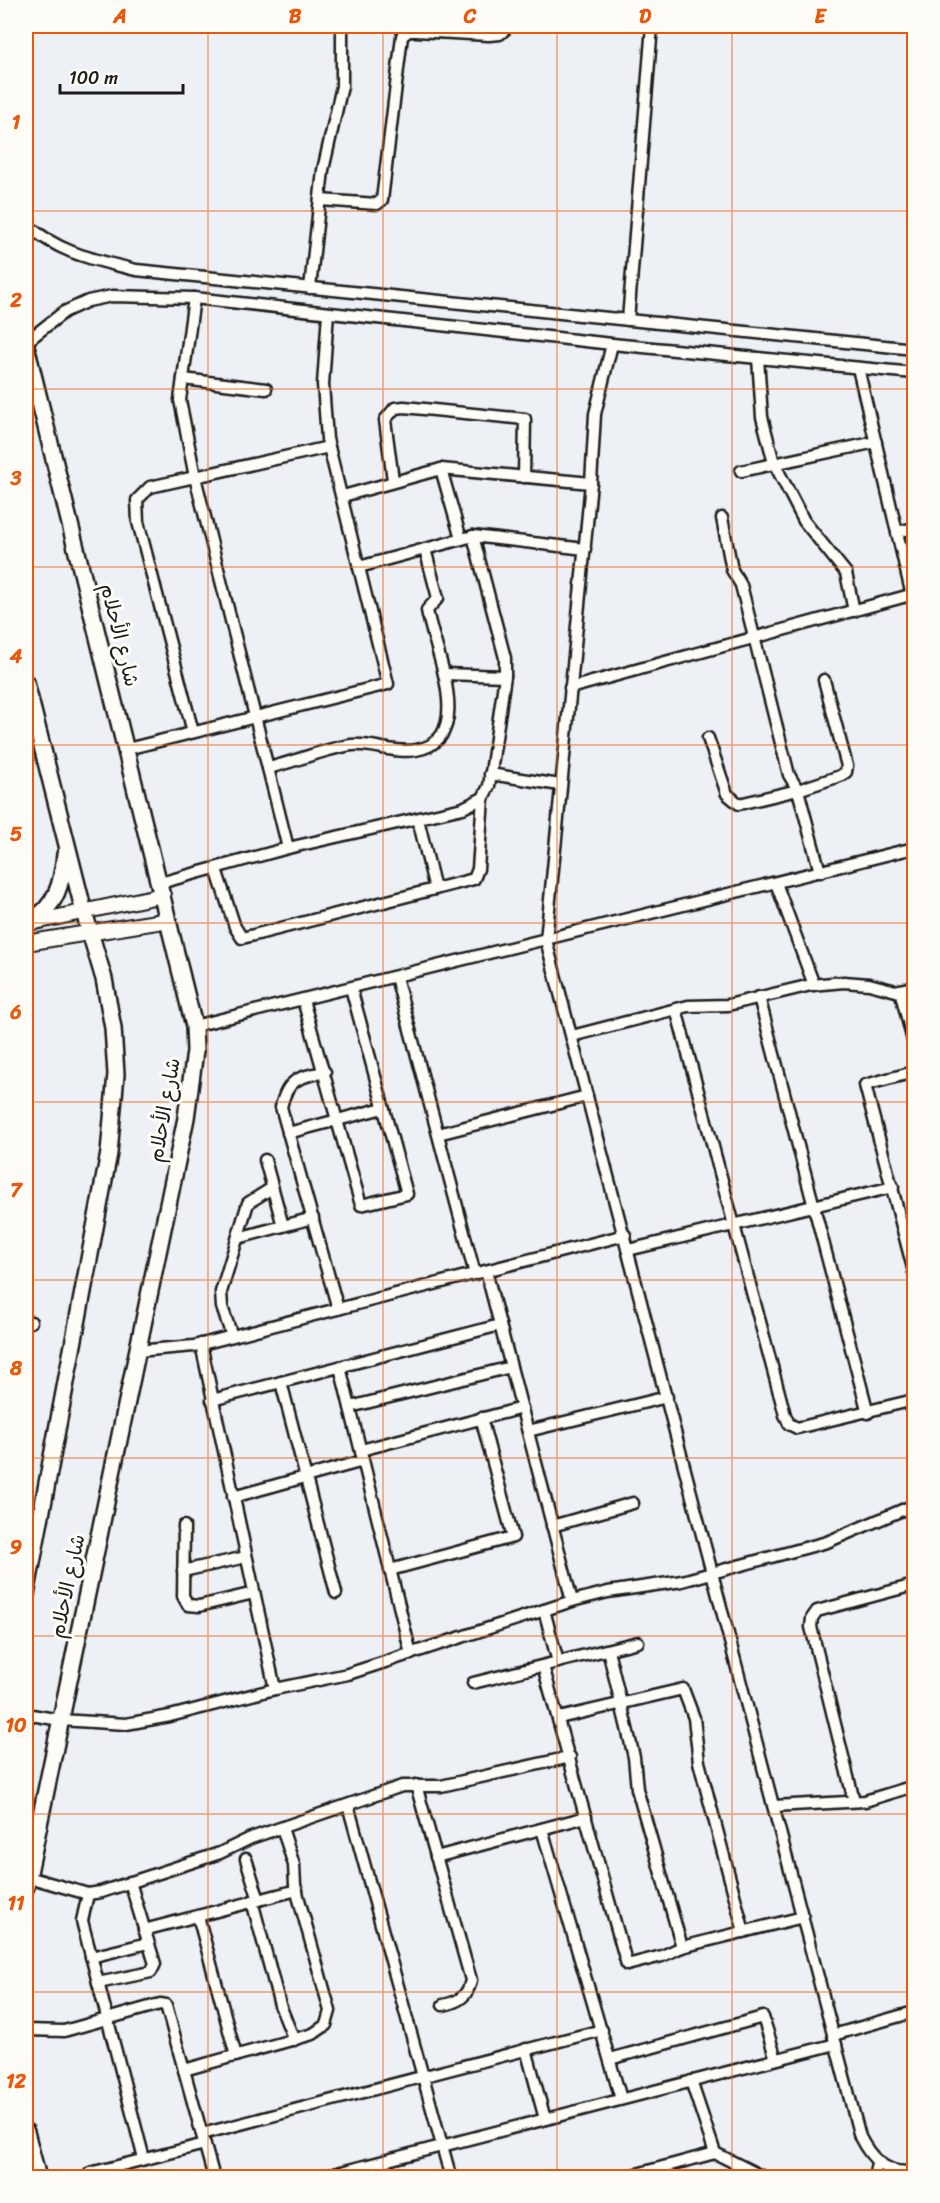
<svg xmlns="http://www.w3.org/2000/svg" width="940" height="2203" font-family="Sriracha,'Playpen Sans Arabic',sans-serif">
	<style>
		.lines { fill: none; stroke-linecap: round; stroke-linejoin: round }
		.street-casing { stroke: #1c1c1c; stroke-width: 15 }
		.secondary-casing { stroke: #1c1c1c; stroke-width: 18 }
		.primary-casing { stroke: #1c1c1c; stroke-width: 20 }
		.street { stroke: #fdfcf7; stroke-width: 10 }
		.secondary { stroke: #fdfcf7; stroke-width: 14 }
		.primary { stroke: #fdfcf7; stroke-width: 15 }
		.grid { fill: none; stroke: #e8590c; stroke-width: 1.5; stroke-opacity: 0.55 }
		.labels { text-anchor: middle; stroke-width: 6; stroke-linejoin: round; paint-order: stroke }
		.street-label { font-size: 20px; fill: #1c1c1c; stroke: #fdfcf7 }
		.neatline { fill: none; stroke: #e8590c; stroke-width: 2 }
		.grid-label { font-size: 20px; text-anchor: middle; font-weight: bold; fill: #e8590c }
	</style>
	<rect width="100%" height="100%" fill="#edf1f6"/>
	<filter id="ink" filterUnits="userSpaceOnUse"><feTurbulence type="fractalNoise" baseFrequency=".0167" numOctaves="2"/><feDisplacementMap in="SourceGraphic" scale="12" xChannelSelector="R" yChannelSelector="G"/><feConvolveMatrix kernelMatrix="1 2 1 2 8 2 1 2 1" color-interpolation-filters="sRGB"/></filter>
	<g filter="url(#ink)">
		<g class="lines">
			<!-- street casing -->
			<g class="street-casing">
				<g id="street">
					<path d="M320,200L377,204L382,200L402,36L409,31H416L489,35L500,34L509,26"/>
					<path d="M26,224C61,254 92,259 136,270L914,349"/>
					<path d="M310,288L323,170L342,86V26"/>
					<path d="M194,298L180,400L195,477L288,848"/>
					<path d="M628,320L652,26"/>
					<path d="M26,342L64,312L88,301L112,296L194,298L612,344L914,373"/>
					<path d="M612,344L595,414L591,483L546,940L860,2137C871,2159 888,2176 914,2171"/>
					<path d="M758,358L762,417L774,463L804,521L846,573L854,611"/>
					<path d="M858,368L914,604"/>
					<path d="M183,379L266,389"/>
					<path d="M441,469L461,539"/>
					<path d="M741,471L876,442"/>
					<path d="M393,480L385,420L395,408L404,407L525,419L524,477"/>
					<path d="M343,496L441,469L591,483"/>
					<path d="M722,518L732,570L741,585L789,775L798,790L820,872"/>
					<path d="M897,532L914,528"/>
					<path d="M359,567L473,536L585,549"/>
					<path d="M444,674L505,676"/>
					<path d="M570,688L914,594"/>
					<path d="M193,732L138,522L137,500L150,487L329,447"/>
					<path d="M708,738L727,794L739,804L798,790L840,776L846,772L847,766L824,680"/>
					<path d="M127,749L388,684L327,439L323,384L328,313"/>
					<path d="M268,768C295,762 326,748 352,745C373,743 395,754 416,750C478,739 433,648 427,610L438,598L425,549"/>
					<path d="M490,774L560,785"/>
					<path d="M418,819L435,889"/>
					<path d="M216,869L235,927L242,938L474,879L478,869L483,798"/>
					<path d="M160,883L288,848L463,808L483,798L489,786L505,676V658L473,536"/>
					<path d="M776,883L814,985"/>
					<path d="M396,977L475,1274"/>
					<path d="M900,990L914,1045"/>
					<path d="M759,997L868,1413"/>
					<path d="M303,1000L361,1205L407,1194L351,988"/>
					<path d="M676,1009L785,1415L789,1424L797,1428L914,1400"/>
					<path d="M194,1026L914,848"/>
					<path d="M572,1036L688,1006L728,1005L811,985L844,982L869,984L896,991L914,987"/>
					<path d="M325,1072C299,1076 287,1080 281,1107L338,1309"/>
					<path d="M914,1072L865,1085L914,1272"/>
					<path d="M288,1133L383,1108"/>
					<path d="M438,1134L587,1096"/>
					<path d="M265,1160L283,1226"/>
					<path d="M238,1238L313,1218"/>
					<path d="M628,1250L893,1187"/>
					<path d="M486,1271L572,1601"/>
					<path d="M26,1323L31,1322"/>
					<path d="M232,1336L222,1307L221,1292L248,1203L272,1188"/>
					<path d="M201,1344L275,1689"/>
					<path d="M137,1351L194,1346L625,1235"/>
					<path d="M340,1367L411,1654"/>
					<path d="M281,1382L336,1593"/>
					<path d="M212,1400L500,1325"/>
					<path d="M910,1401L914,1419"/>
					<path d="M350,1407L511,1367"/>
					<path d="M528,1431L667,1397"/>
					<path d="M361,1450L522,1408"/>
					<path d="M233,1497L363,1461"/>
					<path d="M184,1526L183,1596L188,1605L199,1606L254,1593"/>
					<path d="M552,1526L633,1503"/>
					<path d="M390,1570L513,1537L481,1418"/>
					<path d="M183,1571L246,1557"/>
					<path d="M544,1610L558,1662"/>
					<path d="M608,1650L634,1757L637,1789L682,1947"/>
					<path d="M543,1666L627,1965L662,1956L682,1947L803,1917"/>
					<path d="M473,1683L638,1642"/>
					<path d="M26,1714L60,1720L126,1724L170,1716L275,1689L348,1674L572,1601L608,1592L682,1581L827,1542L914,1505"/>
					<path d="M559,1718L683,1689L694,1718L699,1762L744,1932"/>
					<path d="M416,1785L471,1980C468,1996 459,2002 443,2005"/>
					<path d="M854,1801L811,1627L812,1618L817,1611L914,1585"/>
					<path d="M348,1805L451,2178"/>
					<path d="M774,1806L865,1801L914,1786"/>
					<path d="M542,1829L621,2099"/>
					<path d="M436,1857L586,1817"/>
					<path d="M246,1859L259,1900"/>
					<path d="M28,1877L88,1894L101,1892L220,1853L251,1838L402,1786H441L570,1757"/>
					<path d="M88,1894L82,1921L144,2159"/>
					<path d="M252,1901L280,2005L294,2040"/>
					<path d="M198,1916L236,2056"/>
					<path d="M144,1930L297,1890"/>
					<path d="M91,1957L148,1943"/>
					<path d="M98,1983L151,1972L155,1964L130,1882"/>
					<path d="M26,2030L64,2031L160,2004L166,2005L214,2178"/>
					<path d="M833,2035L914,2012"/>
					<path d="M526,2049L545,2119"/>
					<path d="M610,2059L763,2017L776,2059"/>
					<path d="M184,2070L313,2034L326,2025L330,2011L295,1885L294,1865L282,1828"/>
					<path d="M691,2081L715,2153"/>
					<path d="M202,2134L602,2030"/>
					<path d="M90,2173L205,2144"/>
					<path d="M318,2178L836,2044"/>
					<path d="M622,2178L715,2153L765,2178"/>
					<path d="M874,2178L877,2163"/>
				</g>
			</g>
			<!-- secondary casing -->
			<g class="secondary-casing">
				<g id="secondary">
					<path d="M30,923L163,895"/>
					<path d="M26,943L169,920"/>
				</g>
			</g>
			<!-- primary casing -->
			<g class="primary-casing">
				<g id="primary">
					<path d="M26,346L194,1026L195,1051L186,1118L26,1887"/>
					<path d="M26,683L84,912L104,979L113,1028L116,1074L109,1153L26,1595"/>
					<path d="M30,922C57,906 62,883 65,854"/>
					<path d="M26,2132L38,2178"/>
				</g>
			</g>
			<!-- street -->
			<use href="#street" class="street"/>
			<!-- secondary -->
			<use href="#secondary" class="secondary"/>
			<!-- primary -->
			<use href="#primary" class="primary"/>
		</g>
	</g>
	<!-- grid -->
	<path class="grid" d="M208,26V2178M383,26V2178M557,26V2178M732,26V2178M26,211H914M26,389H914M26,567H914M26,745H914M26,923H914M26,1102H914M26,1280H914M26,1458H914M26,1636H914M26,1814H914M26,1992H914"/>
	<g class="labels">
		<!-- street labels -->
		<g class="street-label">
			<text transform="translate(120 635) rotate(76)" y="7">شارع الأحلام</text>
			<text transform="translate(164 1110) rotate(-80)" y="7">شارع الأحلام</text>
			<text transform="translate(67 1586) rotate(-78)" y="7">شارع الأحلام</text>
		</g>
	</g>
	<!-- margin -->
	<rect width="940" height="2203" fill="none" stroke="#fdfcf7" stroke-width="66"/>
	<!-- scale -->
	<path d="M60 84v9h123v-9" fill="none" stroke="#1c1c1c" stroke-width="3"/>
	<text x="69" y="84" font-size="18" fill="#1c1c1c" stroke="#fdfcf7" stroke-width="4.5" paint-order="stroke">100 m</text>
	<rect x="33" y="33" width="874" height="2137" class="neatline"/>
	<g class="grid-label">
		<text x="120" y="23">A</text>
		<text x="295" y="23">B</text>
		<text x="470" y="23">C</text>
		<text x="645" y="23">D</text>
		<text x="820" y="23">E</text>
		<text x="16" y="129">1</text>
		<text x="16" y="307">2</text>
		<text x="16" y="485">3</text>
		<text x="16" y="663">4</text>
		<text x="16" y="841">5</text>
		<text x="16" y="1019">6</text>
		<text x="16" y="1197">7</text>
		<text x="16" y="1375">8</text>
		<text x="16" y="1554">9</text>
		<text x="16" y="1732">10</text>
		<text x="16" y="1910">11</text>
		<text x="16" y="2088">12</text>
	</g>
</svg>
